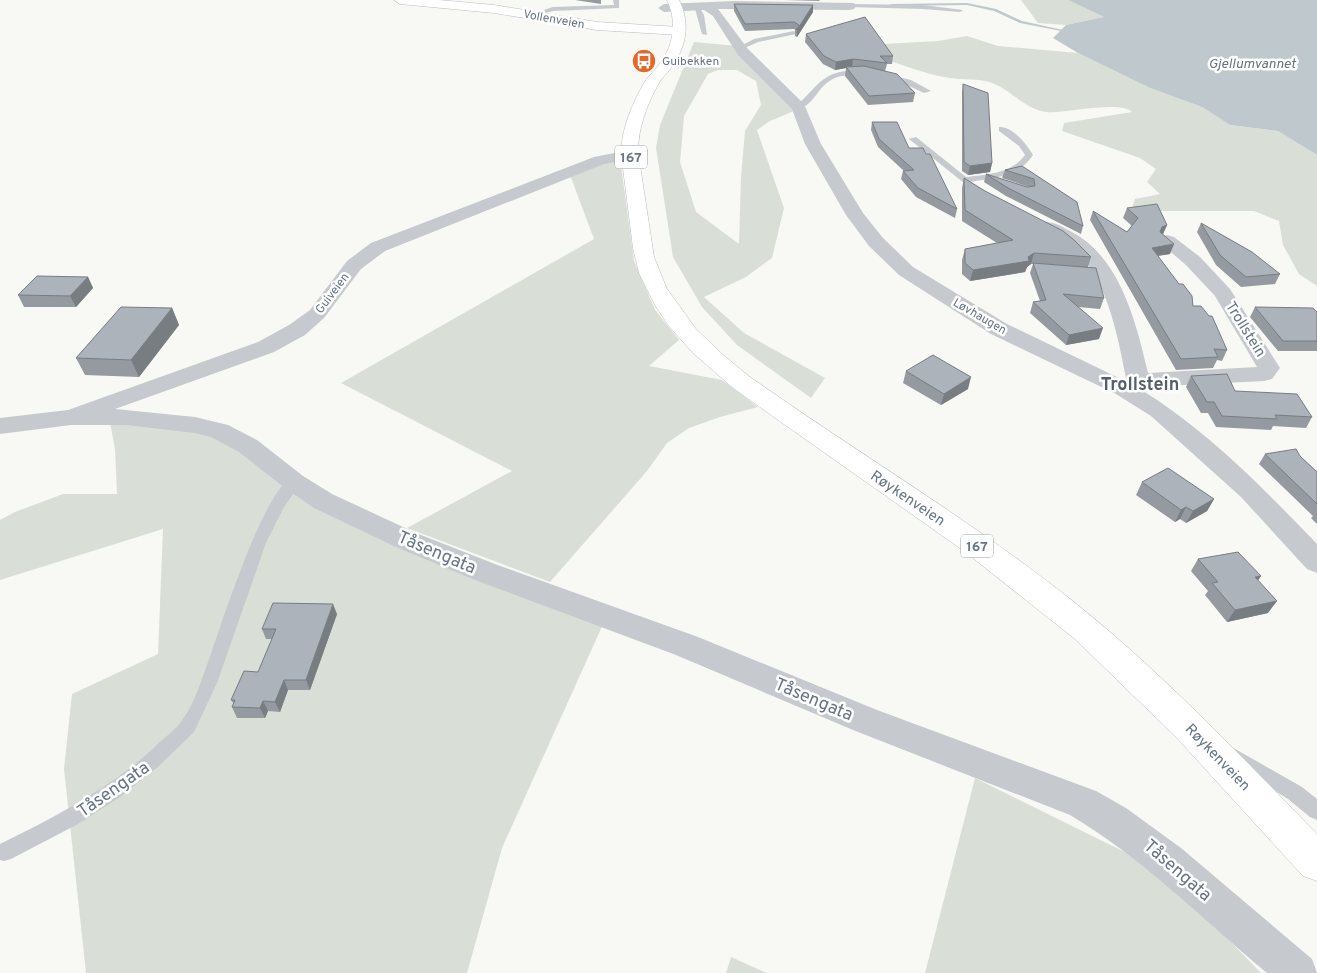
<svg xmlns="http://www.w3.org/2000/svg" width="1317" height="973" font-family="Overpass,sans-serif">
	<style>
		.green { fill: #d9dfd6; fill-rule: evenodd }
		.water { fill: #bec8cd }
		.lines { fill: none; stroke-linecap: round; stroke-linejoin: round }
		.stream { fill: #bec8cd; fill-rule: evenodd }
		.secondary-casing { stroke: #b8bcc2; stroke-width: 1 }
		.primary-casing { stroke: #b9bcc1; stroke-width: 1 }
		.service { fill: #c6c9cd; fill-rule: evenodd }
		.minor { fill: #c6c9cd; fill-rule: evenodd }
		.secondary { fill: #fff; fill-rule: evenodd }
		.primary { fill: #fff; fill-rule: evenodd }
		.wall { fill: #949aa0 }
		.shaded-wall { fill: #787d82 }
		.building { fill: #acb3ba; stroke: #787d82 }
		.labels { text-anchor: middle; stroke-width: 5; stroke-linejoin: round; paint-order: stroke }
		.far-street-label { font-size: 12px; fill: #677586; stroke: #fff }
		.far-poi-label { font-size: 12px; fill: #677586; stroke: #fff; text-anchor: start }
		.far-water-label { font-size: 14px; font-style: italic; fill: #637682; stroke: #fff }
		.shield { fill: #fff; stroke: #959eaa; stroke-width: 1 }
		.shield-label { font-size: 14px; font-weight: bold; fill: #677586 }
		.street-label { font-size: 15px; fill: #677586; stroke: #fff }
		.quarter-label { font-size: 18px; font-weight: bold; fill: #555f6b; stroke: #fff }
		.near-street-label { font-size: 18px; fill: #677586; stroke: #fff }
	</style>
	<rect width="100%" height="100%" fill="#f8f8f5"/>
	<!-- green -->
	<g class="green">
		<path d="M1021,0H1068L1104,17L1066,25L1038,23Z"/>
		<path d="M967,36L998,46L1078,53L1150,88L1202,107L1230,125L1278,131L1317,155V286L1299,274L1283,245L1279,221L1254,211H1131L1135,199L1160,194L1147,182L1156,169L1140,158L1062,131L1064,123L1132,112C1120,100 1065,114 1046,112C1025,109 1011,90 992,83C980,78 963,80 950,78C923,74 895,62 869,54L866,45L938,41Z"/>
		<path d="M694,42L737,46L794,111L770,121L757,130L784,208L772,258L746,277L704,297L744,333L825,378L811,398L737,345L702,307L673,257L656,148L660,125ZM718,70H737L756,81L761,105L745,131L741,177L739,244L696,212L680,162L684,116L708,74Z"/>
		<path d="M620,158L634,261L655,310L679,340L649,366L722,380L758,407L720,417L689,428L667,443L647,471L550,582L407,528L512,471L341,383L594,239L570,175Z"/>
		<path d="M109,417L222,434L342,507L609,611L502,848L467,973H86L64,769L72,694L158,654L163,529L0,580V520L15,512L63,494H117L115,449Z"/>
		<path d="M975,778L1161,870L1261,973H925Z"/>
		<path d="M731,957L767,973H726Z"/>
	</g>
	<!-- water -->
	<path class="water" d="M1068,0H1317V155L1278,131L1230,125L1202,107L1150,88L1078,53L1053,38L1066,25L1104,17Z"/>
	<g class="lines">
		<!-- stream -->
		<path class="stream" d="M967,3L996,9L1022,21L1063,30L1061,31L1020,23L994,11L967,5L892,6L890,5L892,4Z"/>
		<!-- secondary casing -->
		<g class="secondary-casing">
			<path id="secondary" d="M394,0H439L494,5L597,22L679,27L686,31L679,35L597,30L494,13L400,4Z"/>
		</g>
		<!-- primary casing -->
		<g class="primary-casing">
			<path id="primary" d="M667,0H679C691,23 686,48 671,68C667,74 662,77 659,83C647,104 638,128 638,152L654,257L667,289L696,329L722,354L750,377C852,449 961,514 1060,591C1153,663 1235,750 1317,834V881L1303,876L1176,737L1075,639L964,551L771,415L732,387L692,352L668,325L655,305L639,273L633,248L621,152C622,128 632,104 644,83C649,75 656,70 661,62C674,44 677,20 667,0Z"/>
		</g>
		<!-- service -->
		<g class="service">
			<path d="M613,0H619V8L553,11L531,17L528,15L553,7L614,5Z"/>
			<path d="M850,4L923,5L963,10L960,12L923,9L848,7Z"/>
			<path d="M694,5H698L704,15L707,35L702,34Z"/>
			<path d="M794,31L796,32V34L758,42L740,50L737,48L754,39Z"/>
			<path d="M864,70H867V74C853,76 839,73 828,82C816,91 813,105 799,109L795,107C823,82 821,70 864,70Z"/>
			<path d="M882,73L911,80L931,91L924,93L905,84L882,77Z"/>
			<path d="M999,127C1013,126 1027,145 1033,155C1017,179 991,178 964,183L909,139L916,137L966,177C987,174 1011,174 1025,155L1019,146L999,131Z"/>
			<path d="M294,477L299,479L301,482L283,509L266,543L217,683L194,732L159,766L120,797L78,824L11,859L4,861L0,860V844C57,816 113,787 159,743C166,736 175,730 181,722C190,710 196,695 201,682C215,647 262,486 294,477Z"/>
			<path d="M1230,746L1302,787L1317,799V820L1310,817L1288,799L1224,760L1221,754L1224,748Z"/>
		</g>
		<!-- minor -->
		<g class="minor">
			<path d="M735,1L854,3L856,6L854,9L850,10L718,9L748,49L804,104L821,144L863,213L883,238L913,267L1007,324L1123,380L1126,378C1118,337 1107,278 1075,250C1066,241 1053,236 1041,231L1039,227L1041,223C1052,220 1061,226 1070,231C1120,256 1136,322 1148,373L1257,367L1215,296L1186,265L1158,241L1160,237L1167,235L1174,237L1200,257L1230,289L1280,368L1272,379L1264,381L1143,387L1140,389C1207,430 1263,488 1317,544V573L1307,569L1241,497L1151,416L1116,394L991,334L899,275L869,246L846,215L805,144L792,109L738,55L713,16L704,10L664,12L658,8L664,4Z"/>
			<path d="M630,150L636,152L638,155L636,158L604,164L385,251L361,269L324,318L305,335L274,352L115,409L195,417L228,425L257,440L303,476L332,494L416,533L495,564L698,637L877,710L1096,791L1126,808L1181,848L1312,959L1317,973H1267C1201,918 1144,859 1070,815L853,730L676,655L475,580L396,547L314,508L285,488L239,452L211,437L195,433L126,425H71L0,434V418L68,410L258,342L289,325L310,310L347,261L371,243L594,157Z"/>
		</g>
		<!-- secondary -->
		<use href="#secondary" class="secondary"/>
		<!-- primary -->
		<use href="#primary" class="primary"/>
	</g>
	<!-- wall -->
	<g class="wall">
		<path d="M575,0H601V4Z"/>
		<path d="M784,0H820L819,1Z"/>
		<path d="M734,4L813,12L797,37L795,36V30L794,29L745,31L734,11Z"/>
		<path d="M806,34L893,56L892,64H887L885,71L915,93L913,102L868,105L845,76L846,68L835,70L823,64L805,42Z"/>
		<path d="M963,84L992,163L990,172L968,175L962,171V92Z"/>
		<path d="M872,122L909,148L957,209L955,218L916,197L901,179L903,171H904L878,147L871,130Z"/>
		<path d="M1022,166L1083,226L1081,234L1006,196L984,182L986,174L1027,187H1029L1002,178L1005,170Z"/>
		<path d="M964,178L1091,257L1088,267L1104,298L1100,309L1078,307L1099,339L1066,345L1030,313L1033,302L1040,301L1030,273L1033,264H1031L1027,267L1025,272L970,281L962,274V260L965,249L997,243L962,221V188Z"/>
		<path d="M1127,208L1167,225L1163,234L1170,254L1158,256L1193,306L1227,350L1222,361L1217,360L1213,368L1176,370L1090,220L1093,211L1127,232L1132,226L1123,218Z"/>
		<path d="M1201,223L1280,274L1275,284L1241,287L1216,265L1197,232Z"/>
		<path d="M88,277L93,288L76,307H24L18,295Z"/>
		<path d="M1255,307L1317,312V351H1278L1250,317Z"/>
		<path d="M172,308L179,325L139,377L85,375L76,358Z"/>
		<path d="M906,371L968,389L941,405L903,383Z"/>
		<path d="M1191,376L1235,391L1312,417L1306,428L1273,426L1271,430L1216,427L1208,413H1201L1186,387Z"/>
		<path d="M1265,454L1300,456L1317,472V524L1311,518L1313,516L1259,464Z"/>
		<path d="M1142,482L1214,499L1207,511L1186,523L1180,519L1175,522L1136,495Z"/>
		<path d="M1198,559L1261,576L1258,580L1268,613L1227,622L1205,595L1208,591L1191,571Z"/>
		<path d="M337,614L310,690H288L280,712L268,711L265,718H237L232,707L234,704L231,700L258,672L272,639H266L262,629Z"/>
	</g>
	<!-- shaded-wall -->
	<g class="shaded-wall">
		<path d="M813,5V12L797,37V30Z"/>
		<path d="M853,59L852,67L835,70L836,62Z"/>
		<path d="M992,163L990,172L968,175L970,166Z"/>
		<path d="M1167,225L1163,234L1158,236L1162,227Z"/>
		<path d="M1174,244L1170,254L1148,257L1152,248Z"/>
		<path d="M1034,253L1031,264L1027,267L1025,272L970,281L973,270L1028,257Z"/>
		<path d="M88,277L93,288L76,307L70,296Z"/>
		<path d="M172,308L179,325L139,377L131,360Z"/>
		<path d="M1103,328L1099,339L1066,345L1069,335Z"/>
		<path d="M971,377L968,389L941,405L944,394Z"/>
		<path d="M1214,499L1207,511L1186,523L1193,511Z"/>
		<path d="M1186,507L1180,519L1175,522L1181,510Z"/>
		<path d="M1261,576L1253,588L1255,577Z"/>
		<path d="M1277,601L1268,613L1227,622L1235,610Z"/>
		<path d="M333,604L337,614L310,690L306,680Z"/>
		<path d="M284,680L288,690L280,712L275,702Z"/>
		<path d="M263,701L268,711L265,718L260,708Z"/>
	</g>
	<!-- building -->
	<g class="building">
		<path d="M734,4L813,5L797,30L796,29L798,28L799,25L794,22L745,24Z"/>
		<path d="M865,17L893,56H880L887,63L853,59L836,62L824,56L806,34Z"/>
		<path d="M864,66L897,74L915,93L869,96L846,67Z"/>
		<path d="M963,84L988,93L992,163L970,166L964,162Z"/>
		<path d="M872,122H897L909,148H923L926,154H930L957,209L918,188L903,171L914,170L879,139Z"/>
		<path d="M1022,166L1077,202L1083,226L1008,188L986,174L1027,187L1035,186L1034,179L1005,170Z"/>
		<path d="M964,178L985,191L1063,231L1074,240L1091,257L1034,253L1028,257L1029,261L973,270L965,263V249L1013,240L965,210Z"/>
		<path d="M1157,204L1167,225L1162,227L1160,232L1174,244L1152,248L1179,284H1183L1192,296L1193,306H1201L1209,316H1212L1227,350L1214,349L1218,357L1181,359L1093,211L1127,232L1138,218L1127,208Z"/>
		<path d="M1201,223L1252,252L1280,274L1246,277L1220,255Z"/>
		<path d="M1033,263L1096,268L1104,298L1063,294L1103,328L1069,335L1033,302L1046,300Z"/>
		<path d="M37,276L88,277L70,296L18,295Z"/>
		<path d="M121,307L172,308L131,360L76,358Z"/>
		<path d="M1255,307L1313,308L1317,312V341H1283Z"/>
		<path d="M933,355L971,377L944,394L906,371Z"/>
		<path d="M1227,374L1235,391L1297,394L1312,417L1275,415L1277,419L1222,416L1214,402H1207L1191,376Z"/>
		<path d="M1296,449L1300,456L1317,472V504L1265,454Z"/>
		<path d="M1168,468L1214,499L1193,511L1186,507L1181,510L1142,482Z"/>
		<path d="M1238,552L1261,576L1255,577L1277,601L1235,610L1212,583L1218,582L1198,559Z"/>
		<path d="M273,603L333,604L306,680H284L275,702L263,701L260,708L232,707L235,700H231L244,671L258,672L276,629H262Z"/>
	</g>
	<!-- icons -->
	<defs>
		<g id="bus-disc" transform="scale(1.25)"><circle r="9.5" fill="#e4682a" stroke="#fff"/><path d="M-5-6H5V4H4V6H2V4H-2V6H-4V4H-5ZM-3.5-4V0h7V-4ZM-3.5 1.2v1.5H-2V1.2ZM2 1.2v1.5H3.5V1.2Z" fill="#fff"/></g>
	</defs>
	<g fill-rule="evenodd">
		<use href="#bus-disc" x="644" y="61"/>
	</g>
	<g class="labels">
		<!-- far-street labels -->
		<g class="far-street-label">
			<text transform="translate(554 19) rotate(10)" y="4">Vollenveien</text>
			<text transform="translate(332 293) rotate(-53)" y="4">Guiveien</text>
			<text transform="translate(980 316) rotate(30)" y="4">Løvhaugen</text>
		</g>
		<!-- far-poi labels -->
		<g class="far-poi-label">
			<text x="662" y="65">Guibekken</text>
		</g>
		<!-- far-water labels -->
		<g class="far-water-label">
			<text x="1252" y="68">Gjellumvannet</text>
		</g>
		<!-- shield labels -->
		<g class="shield">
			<rect x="615" y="145.5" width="32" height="23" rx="4"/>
			<rect x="961" y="534.5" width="32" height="23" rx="4"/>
		</g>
		<g class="shield-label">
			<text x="631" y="162">167</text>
			<text x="977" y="551">167</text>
		</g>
		<!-- street labels -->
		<g class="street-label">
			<text transform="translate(1246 329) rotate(58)" y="5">Trollstein</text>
			<text transform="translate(908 498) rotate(34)" y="5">Røykenveien</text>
			<text transform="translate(1218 757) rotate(46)" y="5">Røykenveien</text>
		</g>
		<!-- quarter labels -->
		<g class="quarter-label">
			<text x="1140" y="390">Trollstein</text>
		</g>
		<!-- near-street labels -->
		<g class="near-street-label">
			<text transform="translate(437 552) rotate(23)" y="6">Tåsengata</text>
			<text transform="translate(814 699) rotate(23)" y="6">Tåsengata</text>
			<text transform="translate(113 789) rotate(-35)" y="6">Tåsengata</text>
			<text transform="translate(1178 870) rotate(41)" y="6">Tåsengata</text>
		</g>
	</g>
</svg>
